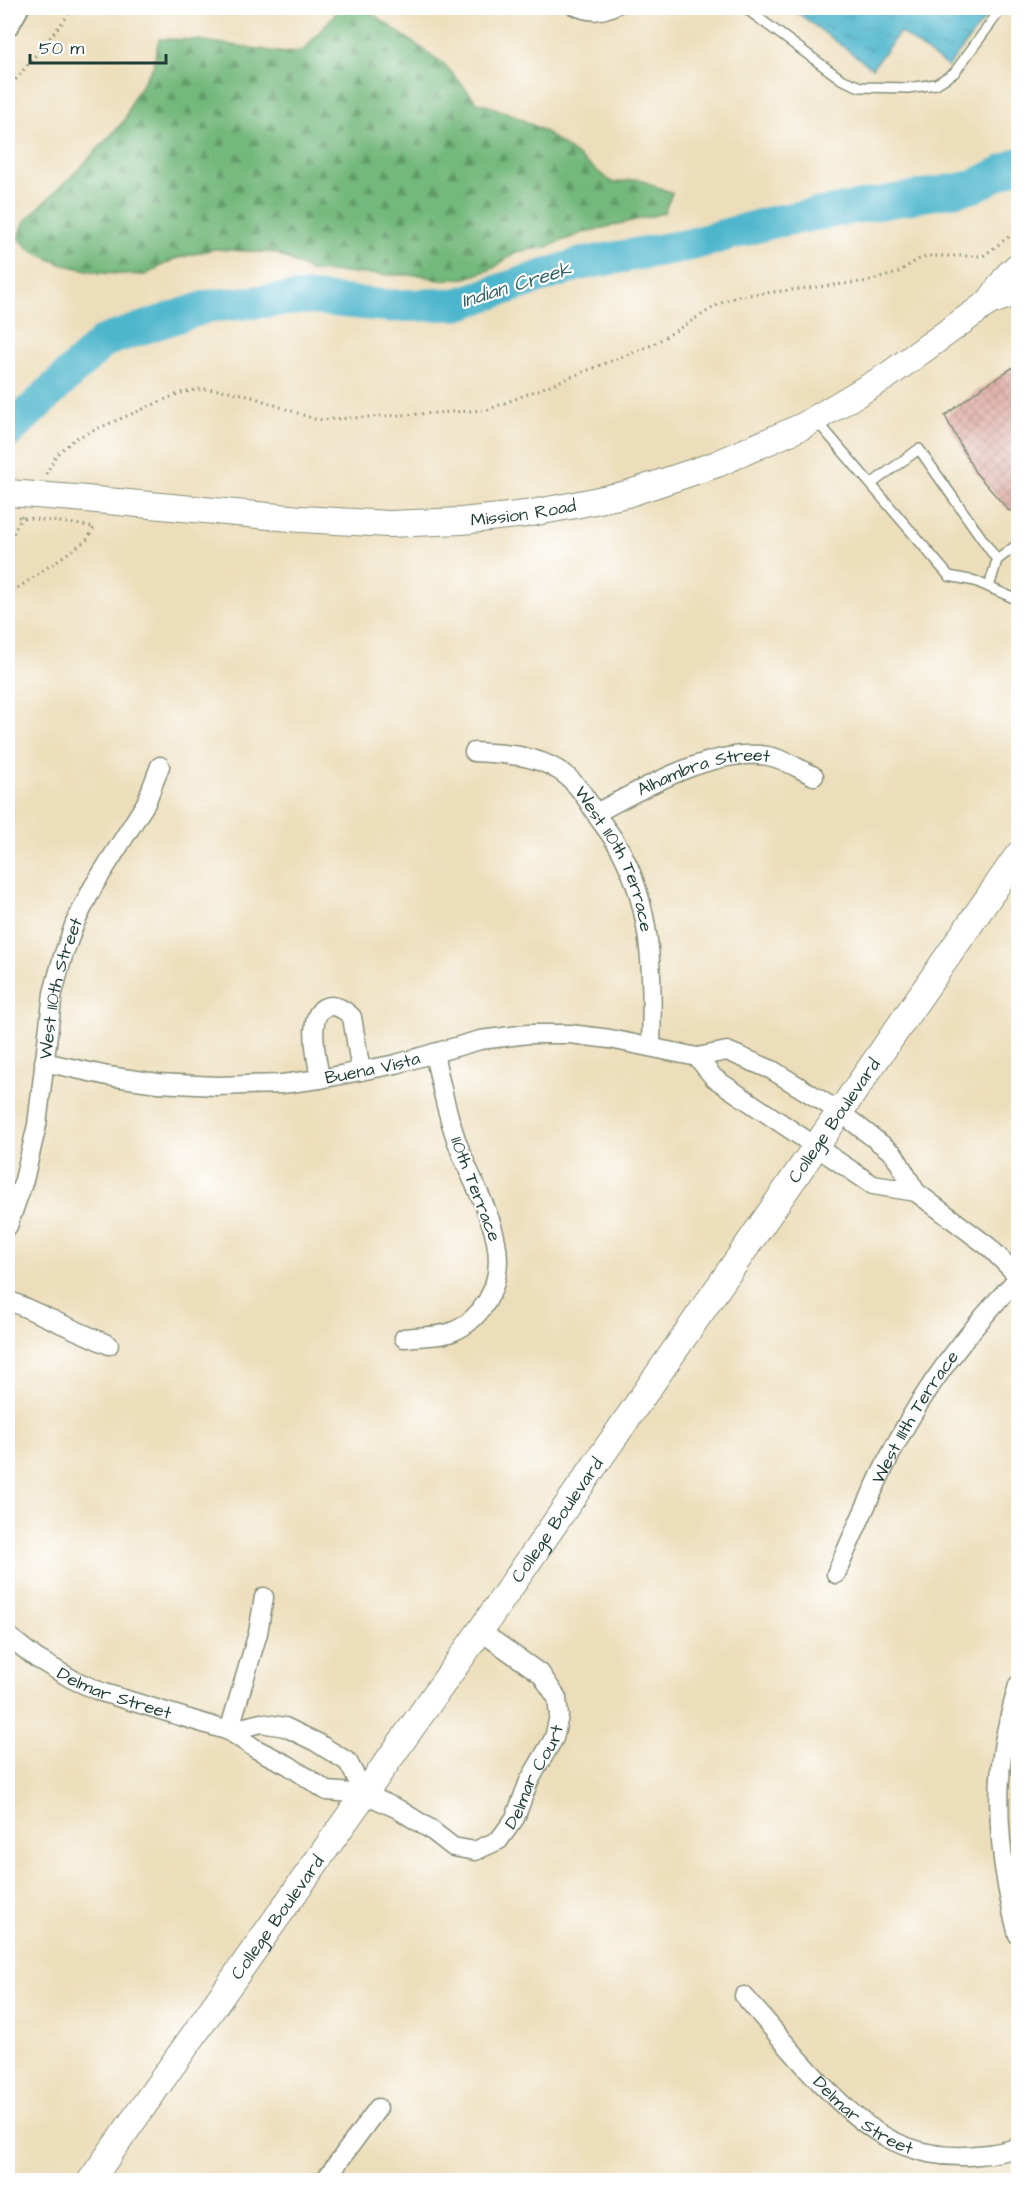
<svg xmlns="http://www.w3.org/2000/svg" width="1026" height="2188" font-family="'Architects Daughter',sans-serif">
	<style>
		.forest { fill: url(#forest-firs); stroke: #497a58; stroke-width: 1.5 }
		.water { fill: url(#water-ripples); stroke: #367a80; stroke-width: 1.5 }
		.lines { fill: none; stroke-linecap: round; stroke-linejoin: round }
		.river { stroke: #4eb6cc; stroke-width: 33 }
		.building { fill: url(#building-cross-hatch) }
		.service-casing { stroke: #868e78; stroke-width: 12 }
		.minor-casing { stroke: #868e78; stroke-width: 21 }
		.tertiary-casing { stroke: #868e78; stroke-width: 26 }
		.secondary-casing { stroke: #868e78; stroke-width: 28 }
		.path { stroke: #868e78; stroke-width: 3; stroke-dasharray: 1.5 4.5; stroke-linecap: butt }
		.service { stroke: #fff; stroke-width: 9 }
		.minor { stroke: #fff; stroke-width: 18 }
		.tertiary { stroke: #fff; stroke-width: 22 }
		.secondary { stroke: #fff; stroke-width: 26 }
		.secondary-bridge-casing { stroke: #868e78; stroke-width: 28; stroke-linecap: butt }
		.path-bridge { stroke: #868e78; stroke-width: 3; stroke-dasharray: 1.5 4.5; stroke-linecap: butt }
		.secondary-bridge { stroke: #fff; stroke-width: 26 }
		.labels { text-anchor: middle; stroke-width: 4.5; stroke-linejoin: round; paint-order: stroke }
		.street-label { font-size: 18px; fill: #1f3d34; stroke: #fff }
		.water-label { font-size: 20px; font-style: italic; fill: #2d6162; stroke: #fff }
	</style>
	<defs>
		<pattern id="forest-firs" width="22" height="20" patternUnits="userSpaceOnUse" patternTransform="scale(1.5)"><rect width="22" height="20" fill="#73b87c"/><path d="M5 1l3.5 6h-7zM16 11l3.5 6h-7z" fill="#5e9766"/></pattern>
		<pattern id="water-ripples" width="26" height="14" patternUnits="userSpaceOnUse" patternTransform="scale(1.5)"><rect width="26" height="14" fill="#4eb6cc"/><path d="M2 4q2-2 4 0t4 0M15 11q2-2 4 0t4 0" fill="none" stroke="#4095a6"/></pattern>
		<pattern id="building-cross-hatch" width="8" height="8" patternUnits="userSpaceOnUse" patternTransform="scale(1.5)"><rect width="8" height="8" fill="#dea89f"/><path d="M0 0l8 8M0 8l8-8" fill="none" stroke="#b38a82"/></pattern>
	</defs>
	<rect width="100%" height="100%" fill="#fff"/>
	<filter id="ink" filterUnits="userSpaceOnUse"><feTurbulence type="fractalNoise" baseFrequency=".0167" numOctaves="2"/><feDisplacementMap in="SourceGraphic" scale="12" xChannelSelector="R" yChannelSelector="G"/><feConvolveMatrix kernelMatrix="1 2 1 2 8 2 1 2 1" color-interpolation-filters="sRGB"/></filter>
	<filter id="wash" filterUnits="userSpaceOnUse"><feTurbulence type="fractalNoise" baseFrequency=".008" numOctaves="4" result="noise"/><feDisplacementMap in="SourceGraphic" scale="24" xChannelSelector="R" yChannelSelector="G"/><feGaussianBlur stdDeviation="1.35" result="paint"/><feColorMatrix in="noise" values="0 0 0 0 0 0 0 0 0 0 0 0 0 0 0 0 0 1.4 0 .05"/><feComposite in="paint" operator="in"/></filter>
	<g filter="url(#wash)">
		<rect width="100%" height="100%" fill="#eddebb"/>
		<!-- forest -->
		<path class="forest" d="M340,8H364L444,64L477,102L511,114L544,131L613,183L638,179L672,193L664,213L582,233L547,247L516,252L492,269L466,278L438,280L421,275H389L310,271L276,253L214,249L174,259L145,275L100,273L61,264L32,251L18,237L25,221L81,167L124,121L133,98L153,67L159,39L198,40L285,53L304,50Z"/>
		<!-- water -->
		<path class="water" d="M791,8H993L948,67L900,32L872,68Z"/>
		<g class="lines">
			<!-- river -->
			<path class="river" d="M8,432L104,341L209,306L305,298L389,306L458,304L580,264L689,245L773,222L972,187L1018,164"/>
		</g>
		<g id="blocks">
			<!-- building -->
			<path class="building" d="M1018,364V505L1009,511L975,472L945,416L978,390Z"/>
		</g>
	</g>
	<g filter="url(#ink)">
		<use href="#blocks" fill-opacity="0" stroke="#868e78" stroke-width="1.5"/>
		<g class="lines">
			<!-- service casing -->
			<g class="service-casing">
				<g id="service">
					<path d="M569,8C588,17 600,18 619,8"/>
					<path d="M745,8L841,79L860,87L908,88L936,84L954,73L1002,8"/>
					<path d="M816,420L949,576L975,581L1018,600"/>
					<path d="M871,484L919,449L997,560L1018,544"/>
					<path d="M989,587L997,560"/>
				</g>
			</g>
			<!-- minor casing -->
			<g class="minor-casing">
				<g id="minor">
					<path id="s1" d="M474,752C504,754 532,754 558,770C577,781 588,801 599,819C608,831 618,844 624,857C653,915 653,983 651,1046"/>
					<path id="s2" d="M596,813C644,788 712,747 768,756C785,759 799,769 814,776"/>
					<path d="M697,1057L714,1078L873,1185L916,1192"/>
					<path id="s3" d="M44,1062L108,1076L158,1083L216,1086L282,1084L320,1079L396,1064L480,1040L528,1034H570L610,1039L697,1057L727,1051L772,1070L840,1112L894,1154L916,1192L989,1247L1018,1276"/>
					<path d="M320,1079C318,1062 303,1007 331,1006C339,1006 347,1012 352,1017L361,1071"/>
					<path id="s4" d="M8,1226L24,1180L37,1125L53,993L63,956L75,923L93,887L146,803L160,766"/>
					<path d="M8,1300L109,1345"/>
					<path d="M404,1338C418,1336 442,1337 454,1331C467,1326 480,1313 487,1301C517,1250 478,1198 460,1150C448,1119 441,1085 434,1053"/>
					<path id="s5" d="M836,1574C855,1530 874,1485 897,1442C928,1382 972,1327 1018,1278"/>
					<path id="s6" d="M8,1636L36,1658L72,1679L101,1692L229,1731L256,1749L288,1765L327,1791L365,1794L398,1809L430,1829L453,1847L475,1851L499,1840L515,1818L529,1781L554,1738L559,1716L557,1698L541,1674L480,1631"/>
					<path d="M1018,1685C1013,1705 1006,1727 1003,1748C994,1809 1002,1876 1018,1935"/>
					<path d="M229,1731L261,1723L285,1727L316,1742L348,1762L365,1794"/>
					<path d="M229,1731L258,1633L264,1597"/>
					<path id="s7" d="M744,1996C783,2039 833,2106 882,2135C911,2152 945,2159 978,2155C993,2154 1005,2152 1018,2147"/>
					<path d="M325,2180L378,2108"/>
				</g>
			</g>
			<!-- tertiary casing -->
			<g class="tertiary-casing">
				<path id="tertiary" d="M8,24L17,8"/>
			</g>
			<!-- secondary casing -->
			<g class="secondary-casing">
				<g id="secondary">
					<path d="M989,302L1008,275L1018,266"/>
					<path id="s8" d="M75,498L301,519L389,524L462,521L526,514L575,505L627,494L717,464L803,426L887,376L989,302L1018,292"/>
					<path id="s9" d="M91,2180L480,1631L1018,855"/>
				</g>
			</g>
			<!-- path -->
			<g class="path">
				<path d="M8,89L74,8"/>
				<path d="M46,474L57,454L76,438L180,393L201,389L222,390L247,395L317,420L487,410L652,345L721,303L738,296L869,281L897,273L917,260L929,256H983L1018,230"/>
				<path d="M8,544L22,516"/>
				<path d="M8,595L88,539L94,527L68,523"/>
			</g>
			<!-- service -->
			<use href="#service" class="service"/>
			<!-- minor -->
			<use href="#minor" class="minor"/>
			<!-- tertiary -->
			<use href="#tertiary" class="tertiary"/>
			<!-- secondary -->
			<use href="#secondary" class="secondary"/>
			<!-- secondary-bridge casing -->
			<g class="secondary-bridge-casing">
				<path id="secondary-bridge" d="M8,493L75,498"/>
			</g>
			<!-- path-bridge -->
			<path class="path-bridge" d="M18,517L68,523"/>
			<!-- secondary-bridge -->
			<use href="#secondary-bridge" class="secondary-bridge"/>
		</g>
	</g>
	<g class="labels">
		<!-- street labels -->
		<g class="street-label">
			<text dy="6" stroke="none"><textPath href="#s8" startOffset="450">Mission Road</textPath></text>
			<text dy="6" stroke="none"><textPath href="#s2" startOffset="117">Alhambra Street</textPath></text>
			<text dy="6" stroke="none"><textPath href="#s1" startOffset="195">West 110th Terrace</textPath></text>
			<text dy="6" stroke="none"><textPath href="#s4" startOffset="244">West 110th Street</textPath></text>
			<text dy="6" stroke="none"><textPath href="#s3" startOffset="332">Buena Vista</textPath></text>
			<text dy="6" stroke="none"><textPath href="#s9" startOffset="1294">College Boulevard</textPath></text>
			<text transform="translate(476 1189) rotate(69)" y="6">110th Terrace</text>
			<text dy="6" stroke="none"><textPath href="#s5" startOffset="176">West 111th Terrace</textPath></text>
			<text dy="6" stroke="none"><textPath href="#s9" startOffset="808">College Boulevard</textPath></text>
			<text dy="6" stroke="none"><textPath href="#s6" startOffset="122">Delmar Street</textPath></text>
			<text dy="6" stroke="none"><textPath href="#s6" startOffset="621">Delmar Court</textPath></text>
			<text dy="6" stroke="none"><textPath href="#s9" startOffset="322">College Boulevard</textPath></text>
			<text dy="6" stroke="none"><textPath href="#s7" startOffset="170">Delmar Street</textPath></text>
		</g>
		<!-- water labels -->
		<g class="water-label">
			<text transform="translate(516 284) rotate(-17)" y="7">Indian Creek</text>
		</g>
	</g>
	<!-- margin -->
	<rect width="1026" height="2188" fill="none" stroke="#fff" stroke-width="30"/>
	<!-- scale -->
	<path d="M30 54v9h136v-9" fill="none" stroke="#1f3d34" stroke-width="3"/>
	<text x="39" y="54" font-size="18" fill="#1f3d34" stroke="#ffffff" stroke-width="4.5" paint-order="stroke">50 m</text>
</svg>
